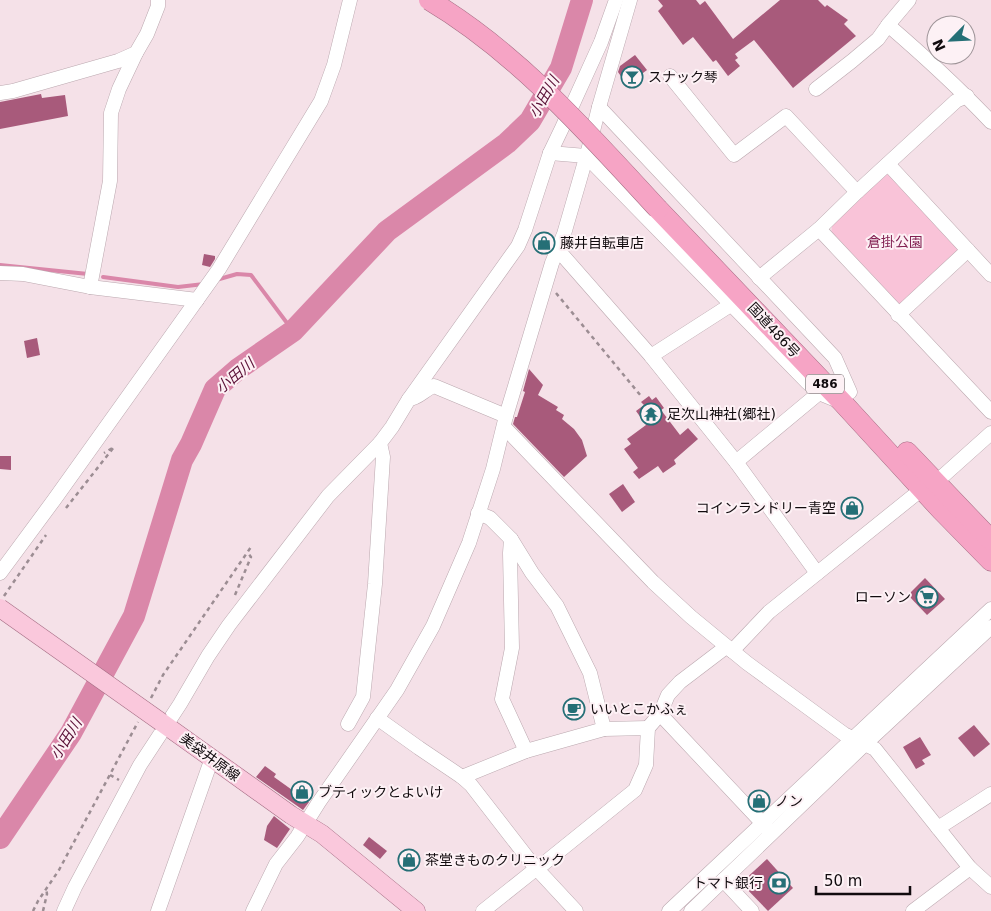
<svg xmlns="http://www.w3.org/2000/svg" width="991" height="911" font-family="'DejaVu Sans','Noto Sans JP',sans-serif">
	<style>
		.green { fill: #f9c3d8 }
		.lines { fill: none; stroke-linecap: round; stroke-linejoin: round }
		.stream { stroke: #da87a9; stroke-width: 4 }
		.river { stroke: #da87a9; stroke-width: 22 }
		.building { fill: #a85a7b }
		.minor-casing { stroke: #bba8af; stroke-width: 15 }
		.major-casing { stroke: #a66e85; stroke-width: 19 }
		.highway-casing { stroke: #a66e85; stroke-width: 21 }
		.path { stroke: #9c8d93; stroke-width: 2.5; stroke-dasharray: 4 4; stroke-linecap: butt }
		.minor { stroke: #fff; stroke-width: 14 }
		.major { stroke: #fac8dc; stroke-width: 18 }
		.highway { stroke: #f6a4c5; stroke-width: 20 }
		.major-bridge-casing { stroke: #a66e85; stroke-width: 19; stroke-linecap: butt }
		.highway-bridge-casing { stroke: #a66e85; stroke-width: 21; stroke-linecap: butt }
		.major-bridge { stroke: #fac8dc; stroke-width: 18 }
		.highway-bridge { stroke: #f6a4c5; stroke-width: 20 }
		.labels { text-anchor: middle; stroke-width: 4; stroke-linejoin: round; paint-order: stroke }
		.shield { fill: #fdf1f5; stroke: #585053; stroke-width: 1 }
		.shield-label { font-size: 12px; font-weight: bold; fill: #110b0e }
		.poi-label { font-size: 14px; fill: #110b0e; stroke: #fdf1f5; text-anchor: start }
		.park-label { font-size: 14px; fill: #832152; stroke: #fdf1f5 }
		.street-label { font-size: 14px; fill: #110b0e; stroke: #fdf1f5 }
		.water-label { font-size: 15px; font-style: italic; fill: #5a1036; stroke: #fdf1f5 }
	</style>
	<rect width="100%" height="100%" fill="#f5e1e8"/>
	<!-- green -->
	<path class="green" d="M886,174L889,175L958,248V252L898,308L831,236L832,226Z"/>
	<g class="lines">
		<!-- stream -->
		<g class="stream">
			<path d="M0,265L88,274"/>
			<path d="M103,277L178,287L204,284"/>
			<path d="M216,280L237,274L251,275L293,331"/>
		</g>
		<!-- river -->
		<path class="river" d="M0,838L71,733L134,616L182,460L191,444L215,389L238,369L293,331L387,231L507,143L530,121L561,68L582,0"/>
	</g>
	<!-- building -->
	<g class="building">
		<path d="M658,0H696L700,5L705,1L733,39L780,0H818L825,7L827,5L848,20L844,24L856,36L793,88L754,40L735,54L738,58L735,60L740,66L728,76L716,60L713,62L693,37L683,45L658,11L663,6Z"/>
		<path d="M635,55L647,70L627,85L618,72L620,66Z"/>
		<path d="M41,94L42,98L65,95L68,116L0,129V102Z"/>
		<path d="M204,254L215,256V259L210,267L202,265Z"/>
		<path d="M37,338L40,355L27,358L24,341Z"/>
		<path d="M529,369L543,385L538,395L558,407L556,410L564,415L562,419L574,429L582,440L587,456L564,477L513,424L515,417H517L525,392L523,391Z"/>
		<path d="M649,396L652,400L656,397L664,408L661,410L680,435L688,428L698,439L674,460L676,464L663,473L658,466L639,479L633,472L638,468L624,449L631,444L627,439L646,425L636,411L644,405L641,402Z"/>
		<path d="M0,456H11V470L0,469Z"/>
		<path d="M623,484L635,502L622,512L609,494Z"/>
		<path d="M855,497L863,508L850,519L841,508Z"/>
		<path d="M925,578L945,599L927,615L908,595Z"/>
		<path d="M974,725L990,744L974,757L958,738Z"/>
		<path d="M920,737L931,755L922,760L925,764L916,769L903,747Z"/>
		<path d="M265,766L276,774L274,777L309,802L303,810L256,777Z"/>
		<path d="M274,816L290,829L277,848L264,840L267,826Z"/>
		<path d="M369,837L387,851L380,859L363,845Z"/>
		<path d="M767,859L793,888L768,911L741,883Z"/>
	</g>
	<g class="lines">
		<!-- minor casing -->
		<g class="minor-casing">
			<g id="minor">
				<path d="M888,25C924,56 958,87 991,122"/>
				<path d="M670,76L734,155L786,116L857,192"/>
				<path d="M816,89L852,61L878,39L888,25L909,0"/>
				<path d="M0,93L13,91L118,61L136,53L147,34L158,6V0"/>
				<path d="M599,107L835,358L850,392"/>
				<path d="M550,153L586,156L807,382L819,393L836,400"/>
				<path d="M888,164L991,275"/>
				<path d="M819,229L991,412"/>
				<path d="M558,250L651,356L736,462L817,573"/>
				<path d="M0,273L23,274L90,287L197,300"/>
				<path d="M759,278L819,229L857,192L956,101L967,96"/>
				<path d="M90,287L110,181L111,113L119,89L136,53"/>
				<path d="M898,315L968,250"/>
				<path d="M651,356L732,304"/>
				<path d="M409,399L518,246L525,230L550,153L562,128L601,42L616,0"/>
				<path d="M504,427L653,582L691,617L747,663L844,734L875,749L970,868L991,887"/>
				<path d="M736,462L819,393"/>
				<path d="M478,513L490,518L511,539L532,573L557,606L590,673L604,729L648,728"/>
				<path d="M511,539L510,553L512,648L502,699L526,751"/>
				<path d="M0,573L54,500L219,269L321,101L334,65L350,0"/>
				<path d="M732,651L769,612L922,489L943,476L991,433"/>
				<path d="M660,714L768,829"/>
				<path d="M377,718L419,748L462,777L471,785L530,861L537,869L532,872L483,911"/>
				<path d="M348,724L363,697L375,584L383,457L380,443L392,427L409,399C419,398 425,389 434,386L506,416"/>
				<path d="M462,777L526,751L604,729"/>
				<path d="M938,828L991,794"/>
				<path d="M723,880L752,911"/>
				<path d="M64,911L75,887L140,765L180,704L208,656L229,625L328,496L380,443"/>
				<path d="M158,911L212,758"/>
				<path d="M253,911L276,864L297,837L319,802L397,690L433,626L469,543L493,469L506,416L552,263L564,234L588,151L599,107L630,0"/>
				<path d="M576,911L537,869L635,790L646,765L648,728L660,714L668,695L680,682L726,647"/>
				<path d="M669,911L991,609"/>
				<path d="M691,911L865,744L991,627"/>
				<path d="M913,911L970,868"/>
			</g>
		</g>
		<!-- major casing -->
		<g class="major-casing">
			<path id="major" d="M161,722L291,815L322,834L416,911"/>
		</g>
		<!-- highway casing -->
		<g class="highway-casing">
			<g id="highway">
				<path d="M658,209L842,402L941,510L991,561"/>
				<path d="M907,452L991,540"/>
			</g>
		</g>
		<!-- path -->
		<g class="path">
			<path d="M556,293L641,396"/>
			<path d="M66,508L114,447L104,453"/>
			<path d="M235,595L251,557L247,552"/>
			<path d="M4,596L46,535"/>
			<path d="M151,698L163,675L251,547"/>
			<path d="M110,775L119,780"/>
			<path d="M33,911L38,901L59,870L138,722"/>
			<path d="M43,911L47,894L46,888"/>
		</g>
		<!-- minor -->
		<use href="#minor" class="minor"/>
		<!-- major -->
		<use href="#major" class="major"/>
		<!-- highway -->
		<use href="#highway" class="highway"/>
		<!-- major-bridge casing -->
		<g class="major-bridge-casing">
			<path id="major-bridge" d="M0,608L161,722"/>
		</g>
		<!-- highway-bridge casing -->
		<g class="highway-bridge-casing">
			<path id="highway-bridge" d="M429,0C518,53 588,133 658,209"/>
		</g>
		<!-- major-bridge -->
		<use href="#major-bridge" class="major-bridge"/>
		<!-- highway-bridge -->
		<use href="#highway-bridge" class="highway-bridge"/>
	</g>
	<!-- icons -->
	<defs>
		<g id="bar-ring" transform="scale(1.125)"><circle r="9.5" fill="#fdf1f5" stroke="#256f76" stroke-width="1.5"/><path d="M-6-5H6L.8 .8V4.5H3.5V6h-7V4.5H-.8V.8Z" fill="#256f76"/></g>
		<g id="shop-ring" transform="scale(1.125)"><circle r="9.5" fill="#fdf1f5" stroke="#256f76" stroke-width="1.5"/><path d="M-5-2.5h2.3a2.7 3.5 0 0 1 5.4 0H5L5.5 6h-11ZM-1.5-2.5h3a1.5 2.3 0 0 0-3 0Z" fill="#256f76"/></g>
		<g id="temple-ring" transform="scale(1.125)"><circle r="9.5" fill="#fdf1f5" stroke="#256f76" stroke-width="1.5"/><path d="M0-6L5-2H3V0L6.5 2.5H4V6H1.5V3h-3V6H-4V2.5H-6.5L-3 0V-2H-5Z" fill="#256f76"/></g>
		<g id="supermarket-ring" transform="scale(1.125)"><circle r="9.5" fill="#fdf1f5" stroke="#256f76" stroke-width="1.5"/><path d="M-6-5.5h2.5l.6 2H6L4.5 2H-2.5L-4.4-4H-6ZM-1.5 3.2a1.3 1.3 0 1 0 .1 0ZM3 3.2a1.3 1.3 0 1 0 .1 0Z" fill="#256f76"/></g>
		<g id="cafe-ring" transform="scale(1.125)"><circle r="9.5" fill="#fdf1f5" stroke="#256f76" stroke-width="1.5"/><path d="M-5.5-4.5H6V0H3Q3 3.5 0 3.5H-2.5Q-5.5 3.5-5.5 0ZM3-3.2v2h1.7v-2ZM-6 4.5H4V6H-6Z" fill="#256f76"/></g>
		<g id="bank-ring" transform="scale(1.125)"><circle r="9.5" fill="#fdf1f5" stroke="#256f76" stroke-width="1.5"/><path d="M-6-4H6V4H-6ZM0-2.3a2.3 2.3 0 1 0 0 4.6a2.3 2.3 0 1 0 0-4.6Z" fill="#256f76"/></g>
	</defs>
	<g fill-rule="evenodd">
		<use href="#bar-ring" x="632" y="77"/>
		<use href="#shop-ring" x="544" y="243"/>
		<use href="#temple-ring" x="651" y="414"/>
		<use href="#shop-ring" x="852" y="508"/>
		<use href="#supermarket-ring" x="927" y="597"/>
		<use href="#cafe-ring" x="574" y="709"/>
		<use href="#shop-ring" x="302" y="792"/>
		<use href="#shop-ring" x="759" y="801"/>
		<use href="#shop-ring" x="409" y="860"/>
		<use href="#bank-ring" x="779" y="883"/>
	</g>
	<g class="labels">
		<!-- shield labels -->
		<rect class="shield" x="806" y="374.5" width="38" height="19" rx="4"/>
		<g class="shield-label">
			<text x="825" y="388">486</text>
		</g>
		<!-- poi labels -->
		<g class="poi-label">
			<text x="648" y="82">スナック琴</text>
			<text x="560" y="248">藤井自転車店</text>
			<text x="667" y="419">足次山神社(郷社)</text>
			<text x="836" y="513" text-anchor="end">コインランドリー青空</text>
			<text x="911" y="602" text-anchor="end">ローソン</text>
			<text x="590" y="714">いいとこかふぇ</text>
			<text x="318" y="797">ブティックとよいけ</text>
			<text x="775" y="806">ノン</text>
			<text x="425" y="865">茶堂きものクリニック</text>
			<text x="763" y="888" text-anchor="end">トマト銀行</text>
		</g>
		<!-- park labels -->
		<g class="park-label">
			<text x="895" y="247">倉掛公園</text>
		</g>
		<!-- street labels -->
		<g class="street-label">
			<text transform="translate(774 330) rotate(47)" y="5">国道486号</text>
			<text transform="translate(210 757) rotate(36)" y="5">美袋井原線</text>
		</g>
		<!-- water labels -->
		<g class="water-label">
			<text transform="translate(544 97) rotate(-60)" y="5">小田川</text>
			<text transform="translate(235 376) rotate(-40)" y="5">小田川</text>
			<text transform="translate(66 739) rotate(-58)" y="5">小田川</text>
		</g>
	</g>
	<!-- north arrow -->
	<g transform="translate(951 40) rotate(246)"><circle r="24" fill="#fdf1f5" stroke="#9f9599"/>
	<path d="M0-4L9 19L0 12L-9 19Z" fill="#256f76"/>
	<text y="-8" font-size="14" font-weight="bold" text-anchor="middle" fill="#110b0e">N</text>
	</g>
	<!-- scale -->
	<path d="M816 886v8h94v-8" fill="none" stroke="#110b0e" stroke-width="2.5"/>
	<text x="824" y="886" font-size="15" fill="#110b0e" stroke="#fdf1f5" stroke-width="4" paint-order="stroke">50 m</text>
</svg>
